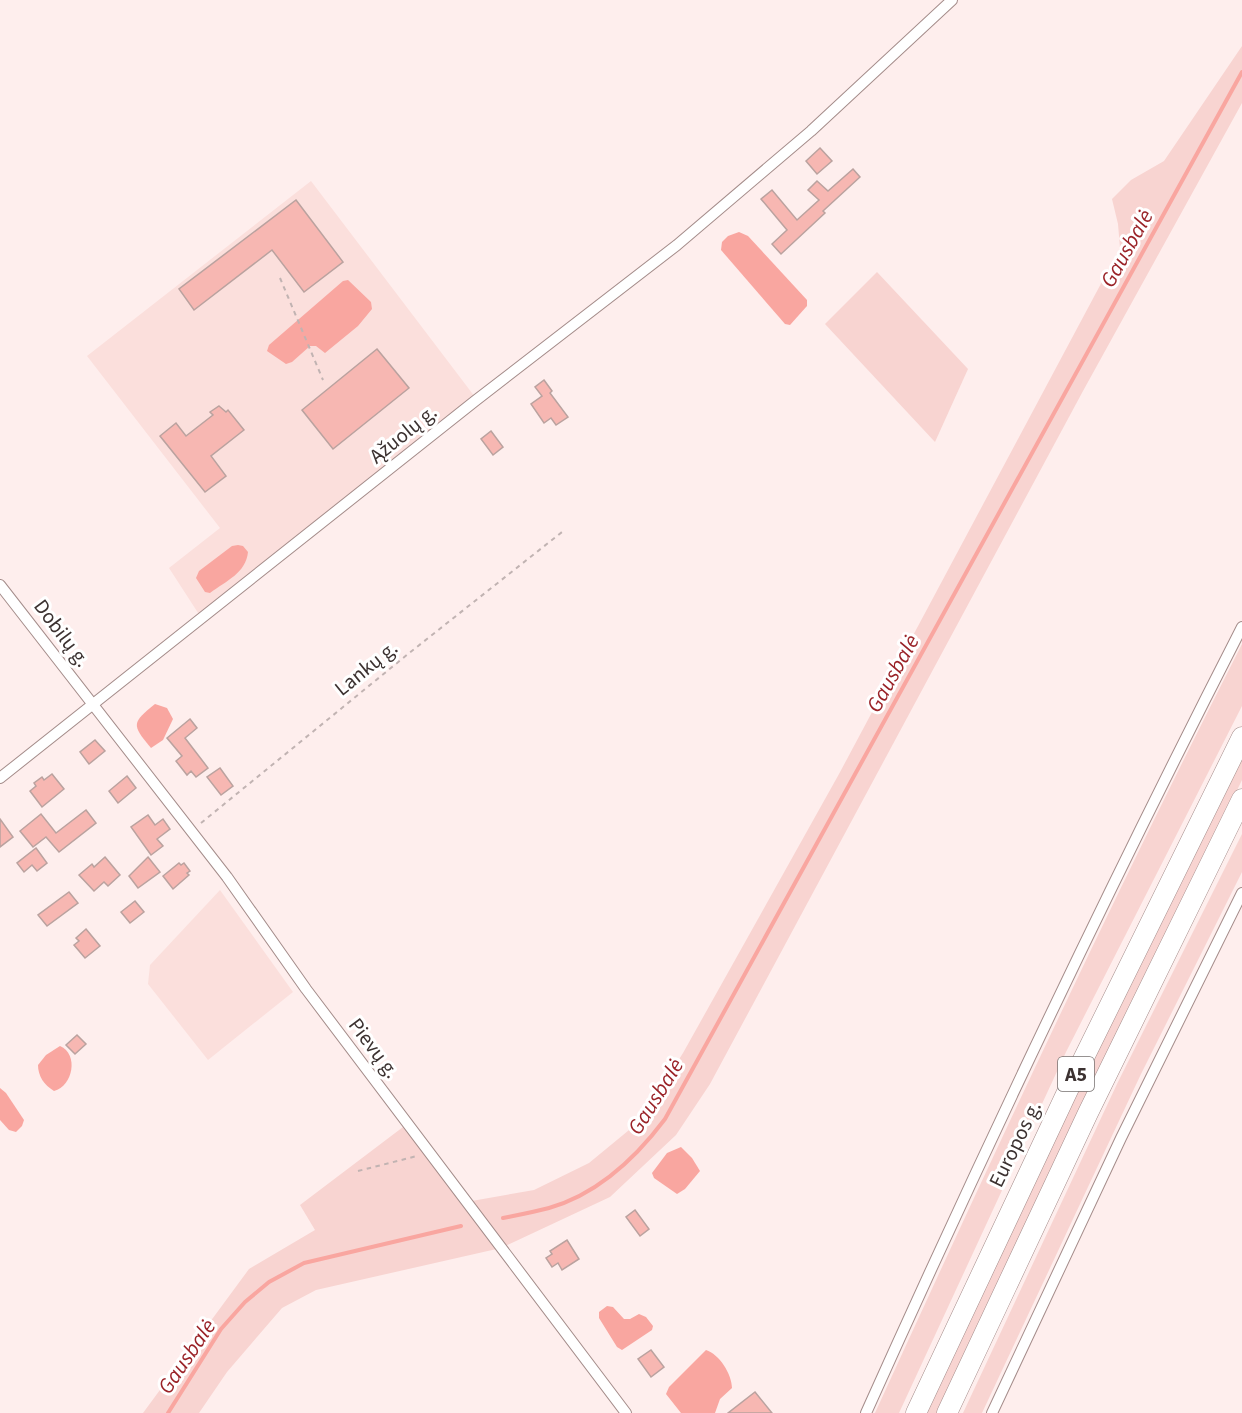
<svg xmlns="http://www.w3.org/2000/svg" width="1242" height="1413" font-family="'Source Sans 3',sans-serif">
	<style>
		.built { fill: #fbdfdc }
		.green { fill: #f8d4d1 }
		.water { fill: #f9a6a0 }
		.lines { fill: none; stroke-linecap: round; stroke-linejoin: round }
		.stream { stroke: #f9a6a0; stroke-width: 4 }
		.building { fill: #f7b7b2; stroke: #baa29f; stroke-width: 1.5 }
		.street-casing { stroke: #a48c8a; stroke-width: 12 }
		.highway-casing { stroke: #a48c8a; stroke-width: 21 }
		.path { stroke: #c1b3b2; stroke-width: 2; stroke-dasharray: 4.5 4.5; stroke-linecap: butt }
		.street { stroke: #fff; stroke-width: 10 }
		.highway { stroke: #fff; stroke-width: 20 }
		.labels { text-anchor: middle; stroke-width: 6; stroke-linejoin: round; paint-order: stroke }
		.shield { fill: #fff; stroke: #76706f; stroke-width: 1.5 }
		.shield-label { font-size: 20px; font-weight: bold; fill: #3c3231 }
		.street-label { font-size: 21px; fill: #3c3231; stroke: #fff }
		.water-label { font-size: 22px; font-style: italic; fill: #9a2328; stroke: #fff }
	</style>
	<rect width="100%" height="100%" fill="#feeeed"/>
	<!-- built -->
	<g class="built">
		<path d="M311,181L475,397L202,619L169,568L220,528L87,356Z"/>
		<path d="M220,890L293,992L208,1060L148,984L150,965Z"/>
	</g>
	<!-- green -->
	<g class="green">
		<path d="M1242,46V103L1083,391L710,1084L676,1135L610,1197L501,1248L316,1290L282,1308L227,1372L199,1413H143L249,1269L315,1230L300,1205L407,1124L466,1202L534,1190L589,1163L640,1121L683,1053L839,774L1120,248L1118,224L1112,199L1131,180L1164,161Z"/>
		<path d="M877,272L968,369L935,442L825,324Z"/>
		<path d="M1242,644V706L1066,1052L899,1413H875C993,1155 1113,897 1242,644Z"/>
		<path d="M1242,758V780L1076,1117L937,1413H925L1036,1174Z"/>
		<path d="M1242,834V872L1141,1074L982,1413H963L1117,1084Z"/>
	</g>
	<!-- water -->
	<g class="water">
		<path d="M739,232L748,236L807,300V306L790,325L785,324L721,250L722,242L728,236Z"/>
		<path d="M348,280L371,302L372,309L358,326L325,353L316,346H310L292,362L286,364L267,351L269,345L343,281Z"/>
		<path d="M238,545L243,546L248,552C246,573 226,581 210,593L205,592L196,578L199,571L232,546Z"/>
		<path d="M155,704L167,708L173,719L163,740L151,748C131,724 132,723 155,704Z"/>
		<path d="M60,1046C79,1054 73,1086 54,1091C44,1085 38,1076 38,1065L46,1055Z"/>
		<path d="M0,1088L6,1093L24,1120L22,1126L16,1132L9,1130L0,1120Z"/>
		<path d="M681,1147L692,1158L700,1171L685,1189L677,1194L654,1178L652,1173L667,1153Z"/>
		<path d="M607,1306L613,1307L624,1319H630L639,1314L646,1317L653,1326L652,1330L622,1350L617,1347L599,1318V1312Z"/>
		<path d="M706,1350C719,1354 732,1374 732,1388L720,1399L715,1413H681L666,1394L669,1387Z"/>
	</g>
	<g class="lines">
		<!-- stream -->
		<g class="stream">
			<path d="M503,1218C518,1215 534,1212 549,1208C598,1194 635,1159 665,1119L1242,72"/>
			<path d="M168,1413L221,1329L245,1302L269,1282L304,1263L461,1226"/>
		</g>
	</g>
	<!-- building -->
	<g class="building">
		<path d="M820,148L832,161L817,174L806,161Z"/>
		<path d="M853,169L860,177L823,211L825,213L781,254L772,244L787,230L761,199L772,190L797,220L819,200L808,190L817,181L828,191Z"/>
		<path d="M296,200L343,262L304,292L272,250L194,310L179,289Z"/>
		<path d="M377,349L409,388L333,449L302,410Z"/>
		<path d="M544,380L552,391L550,393L568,417L556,425L551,418L544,423L531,404L542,396L535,387Z"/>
		<path d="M219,406L226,412L228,410L244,430L211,456L226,476L205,492L160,436L176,423L186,436L213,415L210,412Z"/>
		<path d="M491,431L503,447L493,455L481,439Z"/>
		<path d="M190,719L197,728L185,738L208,768L196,777L191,771L187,775L176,761L182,756L167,738Z"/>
		<path d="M95,740L105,751L89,764L80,752Z"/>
		<path d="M220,768L233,786L221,795L207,777Z"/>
		<path d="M52,774L64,789L42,807L30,791L36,786L34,783L42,777L44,780Z"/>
		<path d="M127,776L136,788L118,803L109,791Z"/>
		<path d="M86,810L96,823L59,852L46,837L33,847L20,831L41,814L56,833Z"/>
		<path d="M148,815L155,825L163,819L170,829L157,839L163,846L151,855L131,827Z"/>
		<path d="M0,819L13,837L0,847Z"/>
		<path d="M36,848L47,863L37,871L32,865L24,872L17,863Z"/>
		<path d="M105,857L120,875L108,886L104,882L94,891L79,875L92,864L94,867Z"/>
		<path d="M148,857L160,872L138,888L129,876Z"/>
		<path d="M179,863L181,865L184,863L190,871L187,873L189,875L173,889L163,876Z"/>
		<path d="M69,892L78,903L47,926L38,915Z"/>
		<path d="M135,901L144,912L130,923L121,912Z"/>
		<path d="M86,929L100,946L85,958L74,945L79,941L76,938Z"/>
		<path d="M77,1035L86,1044L75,1054L66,1045Z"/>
		<path d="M635,1210L649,1229L640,1236L626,1217Z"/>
		<path d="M567,1240L579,1259L562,1270L558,1263L552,1267L546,1258L552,1254L550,1251Z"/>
		<path d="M651,1350L664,1367L651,1377L638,1359Z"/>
		<path d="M755,1392L772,1413H728Z"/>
	</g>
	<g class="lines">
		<!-- street casing -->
		<g class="street-casing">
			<g id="street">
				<path d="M0,585L227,877L306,989L626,1413"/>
				<path d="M0,778L475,401L677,245L811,131L952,0"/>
				<path d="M866,1413C985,1148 1110,885 1242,627"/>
				<path d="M992,1413L1121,1138L1242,893"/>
			</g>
		</g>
		<!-- highway casing -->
		<g class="highway-casing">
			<g id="highway">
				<path d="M916,1413L1068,1090L1242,737"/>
				<path d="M947,1413L1088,1113L1242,799"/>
			</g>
		</g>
		<!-- path -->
		<g class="path">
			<path d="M280,278L323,380"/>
			<path d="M201,823L408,654L562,532"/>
			<path d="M358,1171L417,1156"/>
		</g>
		<!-- street -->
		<use href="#street" class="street"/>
		<!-- highway -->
		<use href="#highway" class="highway"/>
	</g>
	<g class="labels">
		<!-- shield labels -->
		<rect class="shield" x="1058" y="1057" width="36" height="34" rx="4.5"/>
		<g class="shield-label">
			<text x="1076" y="1081">A5</text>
		</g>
		<!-- street labels -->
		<g class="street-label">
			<text transform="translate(403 434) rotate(-39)" y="7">Ąžuolų g.</text>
			<text transform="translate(62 633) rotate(53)" y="7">Dobilų g.</text>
			<text transform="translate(366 668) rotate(-39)" y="7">Lankų g.</text>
			<text transform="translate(374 1048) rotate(53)" y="7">Pievų g.</text>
			<text transform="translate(1015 1144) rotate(-64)" y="7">Europos g.</text>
		</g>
		<!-- water labels -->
		<g class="water-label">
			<text transform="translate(1126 248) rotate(-61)" y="8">Gausbalė</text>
			<text transform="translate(892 673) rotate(-61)" y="8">Gausbalė</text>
			<text transform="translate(655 1096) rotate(-58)" y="8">Gausbalė</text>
			<text transform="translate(186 1356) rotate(-56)" y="8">Gausbalė</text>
		</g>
	</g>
</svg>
